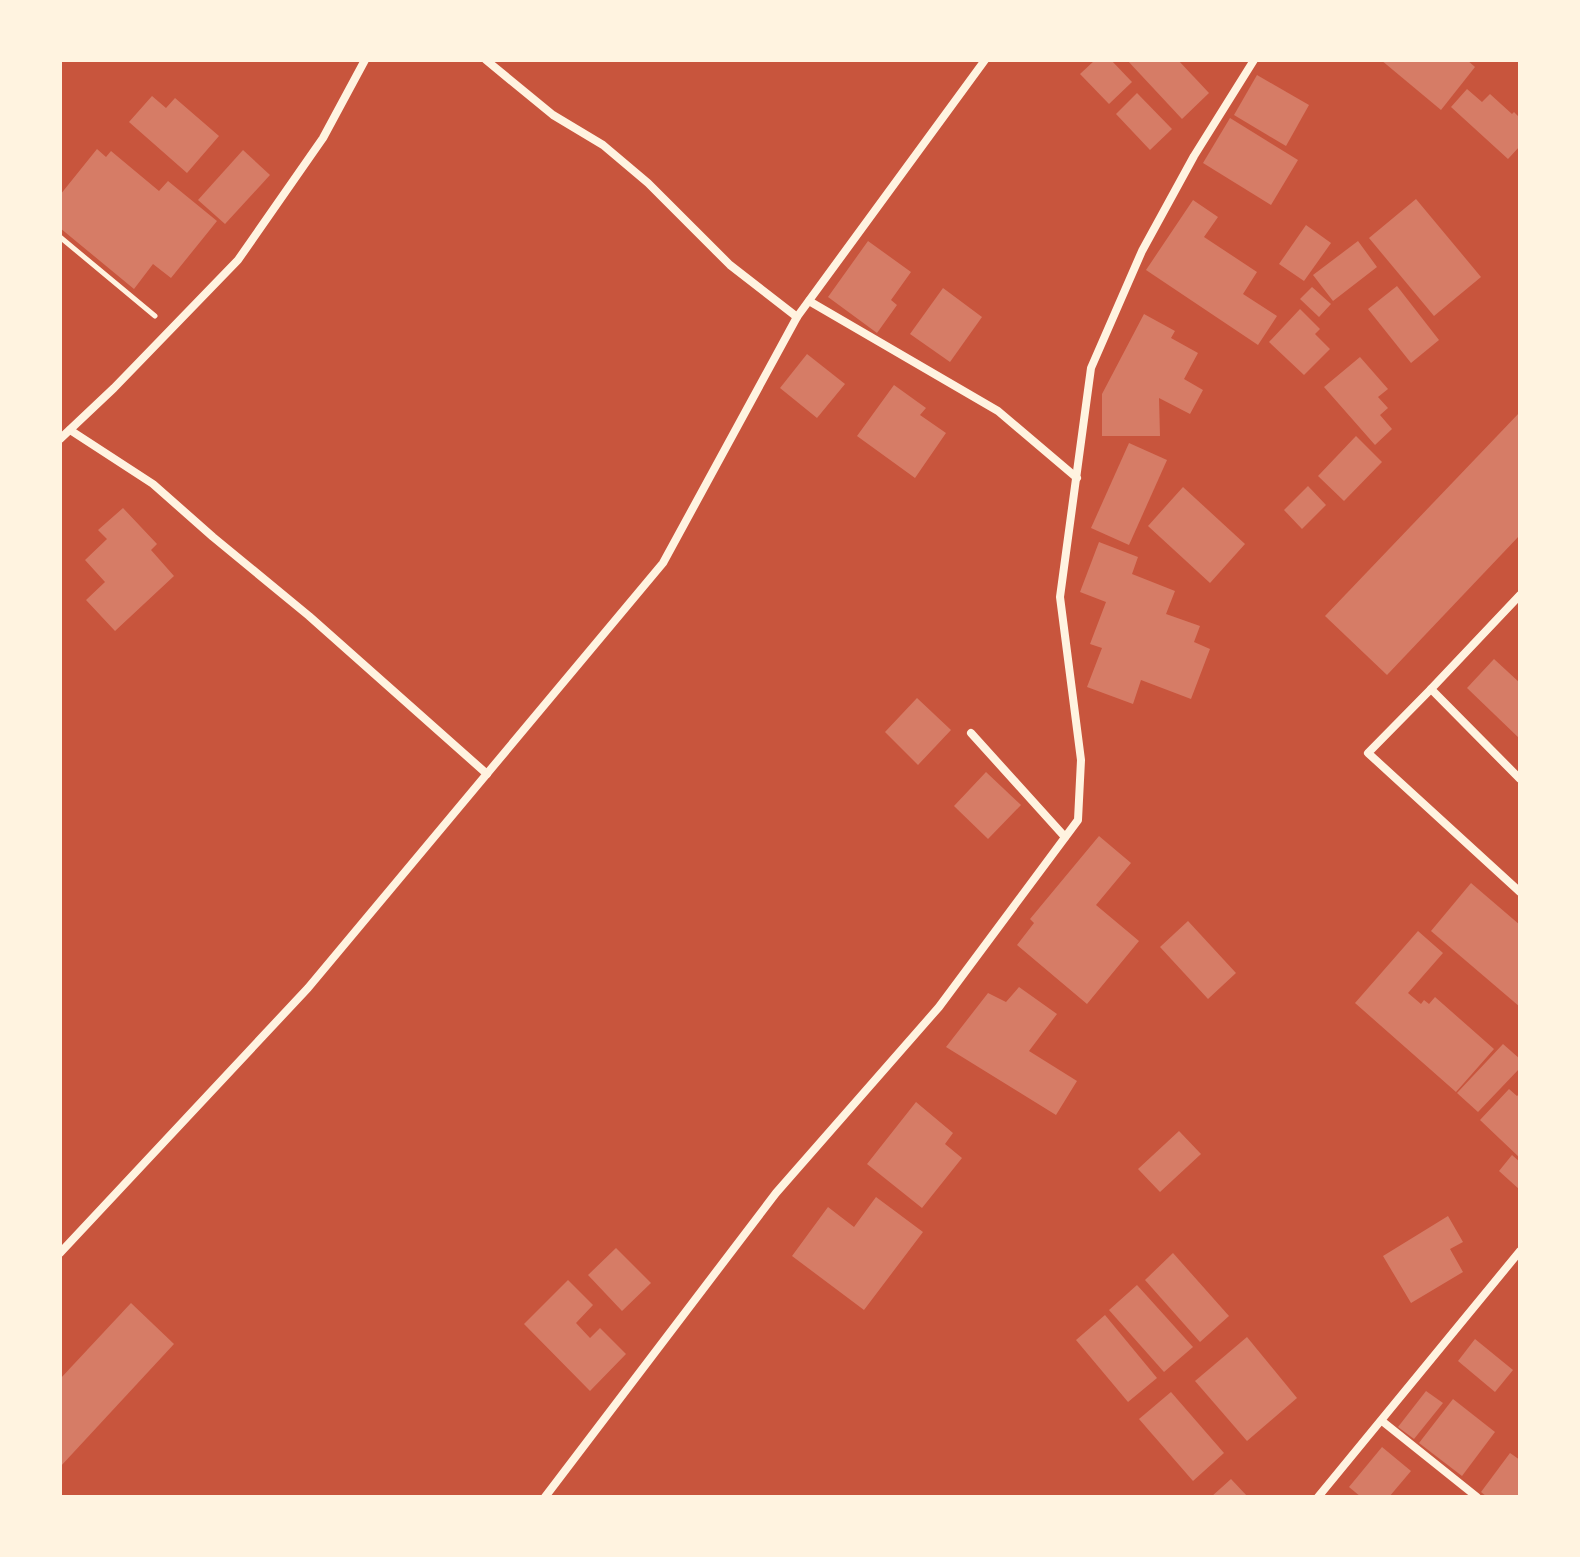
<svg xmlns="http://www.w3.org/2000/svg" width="1580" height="1557" font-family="Mulish,sans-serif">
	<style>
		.building { fill: #d67c66 }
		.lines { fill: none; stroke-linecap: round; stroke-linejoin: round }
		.path { stroke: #fff3e0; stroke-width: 5 }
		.minor { stroke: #fff3e0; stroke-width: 8 }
	</style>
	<rect width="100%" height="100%" fill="#c8553d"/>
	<!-- building -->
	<g class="building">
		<path d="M1095,60H1111L1132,82L1109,104L1080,74Z"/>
		<path d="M1127,60H1178L1209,93L1182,119Z"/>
		<path d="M1381,60H1467L1475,67L1441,110Z"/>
		<path d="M1257,75L1309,105L1286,146L1234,115Z"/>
		<path d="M1467,89L1482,102L1490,94L1512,114L1514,112L1520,118V146L1508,159L1451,107Z"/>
		<path d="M1137,93L1172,129L1150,150L1116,114Z"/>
		<path d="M152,96L166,108L175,98L219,136L187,173L129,122Z"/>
		<path d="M1230,118L1298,160L1271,205L1203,163Z"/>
		<path d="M97,149L106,157L111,151L159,191L168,181L217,221L171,278L153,264L134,289L60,228V195Z"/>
		<path d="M243,150L270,175L225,224L198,200Z"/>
		<path d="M1416,199L1481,277L1434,316L1369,238Z"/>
		<path d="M1193,200L1218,217L1204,237L1257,272L1243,294L1277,316L1258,345L1146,270Z"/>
		<path d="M1306,225L1331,243L1304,281L1279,264Z"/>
		<path d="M868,241L911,272L891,300L897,305L877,333L828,297Z"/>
		<path d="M1358,241L1377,267L1333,301L1313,275Z"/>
		<path d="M1397,286L1439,340L1411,363L1368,309Z"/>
		<path d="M1312,287L1331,304L1319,317L1300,299Z"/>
		<path d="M943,288L982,317L950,362L910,334Z"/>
		<path d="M1300,309L1320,329L1315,334L1330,349L1304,375L1269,342Z"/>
		<path d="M1144,314L1175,331L1171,338L1198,353L1184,379L1203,390L1190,414L1159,398L1160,436H1102V394Z"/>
		<path d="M807,354L845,384L817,418L780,388Z"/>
		<path d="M1360,357L1388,389L1378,397L1388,408L1380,415L1392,429L1375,445L1324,387Z"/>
		<path d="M894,385L926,408L920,415L946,433L915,478L857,436Z"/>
		<path d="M1520,412V535L1387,675L1325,616Z"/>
		<path d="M1356,436L1382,462L1344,501L1318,476Z"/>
		<path d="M1129,443L1167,460L1129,545L1091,528Z"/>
		<path d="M1308,486L1326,505L1302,529L1284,510Z"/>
		<path d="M1183,487L1245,544L1210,583L1148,526Z"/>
		<path d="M123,508L157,544L151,550L174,576L115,631L86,600L105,582L85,560L107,539L98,530Z"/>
		<path d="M1099,542L1138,557L1132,574L1175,591L1166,614L1200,626L1194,642L1210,649L1191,699L1141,680L1133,704L1087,687L1102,648L1090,644L1106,602L1080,592Z"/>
		<path d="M1494,659L1520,683V739L1467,688Z"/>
		<path d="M917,698L951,730L918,765L885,732Z"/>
		<path d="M986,772L1021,805L988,839L954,806Z"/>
		<path d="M1099,836L1131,863L1096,905L1139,941L1087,1004L1017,945L1034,923L1030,919Z"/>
		<path d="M1471,883L1520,925V1007L1431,931Z"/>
		<path d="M1188,921L1236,973L1208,999L1160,947Z"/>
		<path d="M1418,931L1443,953L1408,993L1421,1004L1424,1000L1429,1004L1435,997L1494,1049L1456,1092L1355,1003Z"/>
		<path d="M1019,987L1057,1014L1029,1051L1077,1081L1056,1115L946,1047L988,993L1006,1002Z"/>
		<path d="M1503,1044L1520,1059V1068L1478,1112L1457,1093Z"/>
		<path d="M1509,1089L1517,1096L1520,1093V1158L1480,1120Z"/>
		<path d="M916,1102L953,1133L945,1144L962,1158L922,1208L867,1164Z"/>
		<path d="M1179,1131L1201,1154L1160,1192L1138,1169Z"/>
		<path d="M1512,1155L1520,1162V1190L1499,1171Z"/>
		<path d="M876,1197L923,1232L864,1310L792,1256L828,1207L854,1227Z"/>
		<path d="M1448,1216L1463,1242L1450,1249L1463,1272L1411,1303L1383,1256Z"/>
		<path d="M616,1248L651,1283L622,1311L588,1275Z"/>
		<path d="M1173,1253L1229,1316L1200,1342L1145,1280Z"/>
		<path d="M568,1280L593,1305L576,1323L590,1338L600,1328L626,1354L590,1391L524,1324Z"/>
		<path d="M1137,1285L1193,1347L1164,1372L1109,1310Z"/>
		<path d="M131,1303L174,1344L60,1467V1379Z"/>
		<path d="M1105,1315L1157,1378L1128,1402L1076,1340Z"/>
		<path d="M1247,1337L1297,1398L1247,1441L1195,1381Z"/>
		<path d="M1475,1339L1513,1370L1495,1392L1458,1361Z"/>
		<path d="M1426,1391L1443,1403L1414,1439L1398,1427Z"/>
		<path d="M1171,1392L1224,1453L1193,1481L1139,1419Z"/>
		<path d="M1453,1399L1495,1432L1462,1476L1419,1443Z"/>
		<path d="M1382,1447L1411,1471L1389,1497H1361L1349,1487Z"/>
		<path d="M1510,1453L1520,1460V1497H1487L1481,1492Z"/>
		<path d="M1231,1479L1248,1497H1211Z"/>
	</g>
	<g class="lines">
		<!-- path -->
		<path class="path" d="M60,237L155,316"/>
		<!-- minor -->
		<g class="minor">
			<path d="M486,60L553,115L603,145L648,183L730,265L797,317"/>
			<path d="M809,301L998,411L1077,478"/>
			<path d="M70,430L153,484L213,537L309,616L487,774"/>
			<path d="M60,439L114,388L238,260L323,138L365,60"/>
			<path d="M1520,595L1431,689L1520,779"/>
			<path d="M1431,689L1368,753L1520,892"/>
			<path d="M971,733L1065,837"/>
			<path d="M60,1253L308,988L663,563L797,317L985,60"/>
			<path d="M1382,1421L1477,1497"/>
			<path d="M545,1497L776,1193L939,1007L1078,820L1081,760L1060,597L1091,368L1142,251L1194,156L1254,60"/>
			<path d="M1318,1497L1520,1251"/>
		</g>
	</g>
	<!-- border -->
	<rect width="1580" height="1557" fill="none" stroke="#fff3e0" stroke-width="124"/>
</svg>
